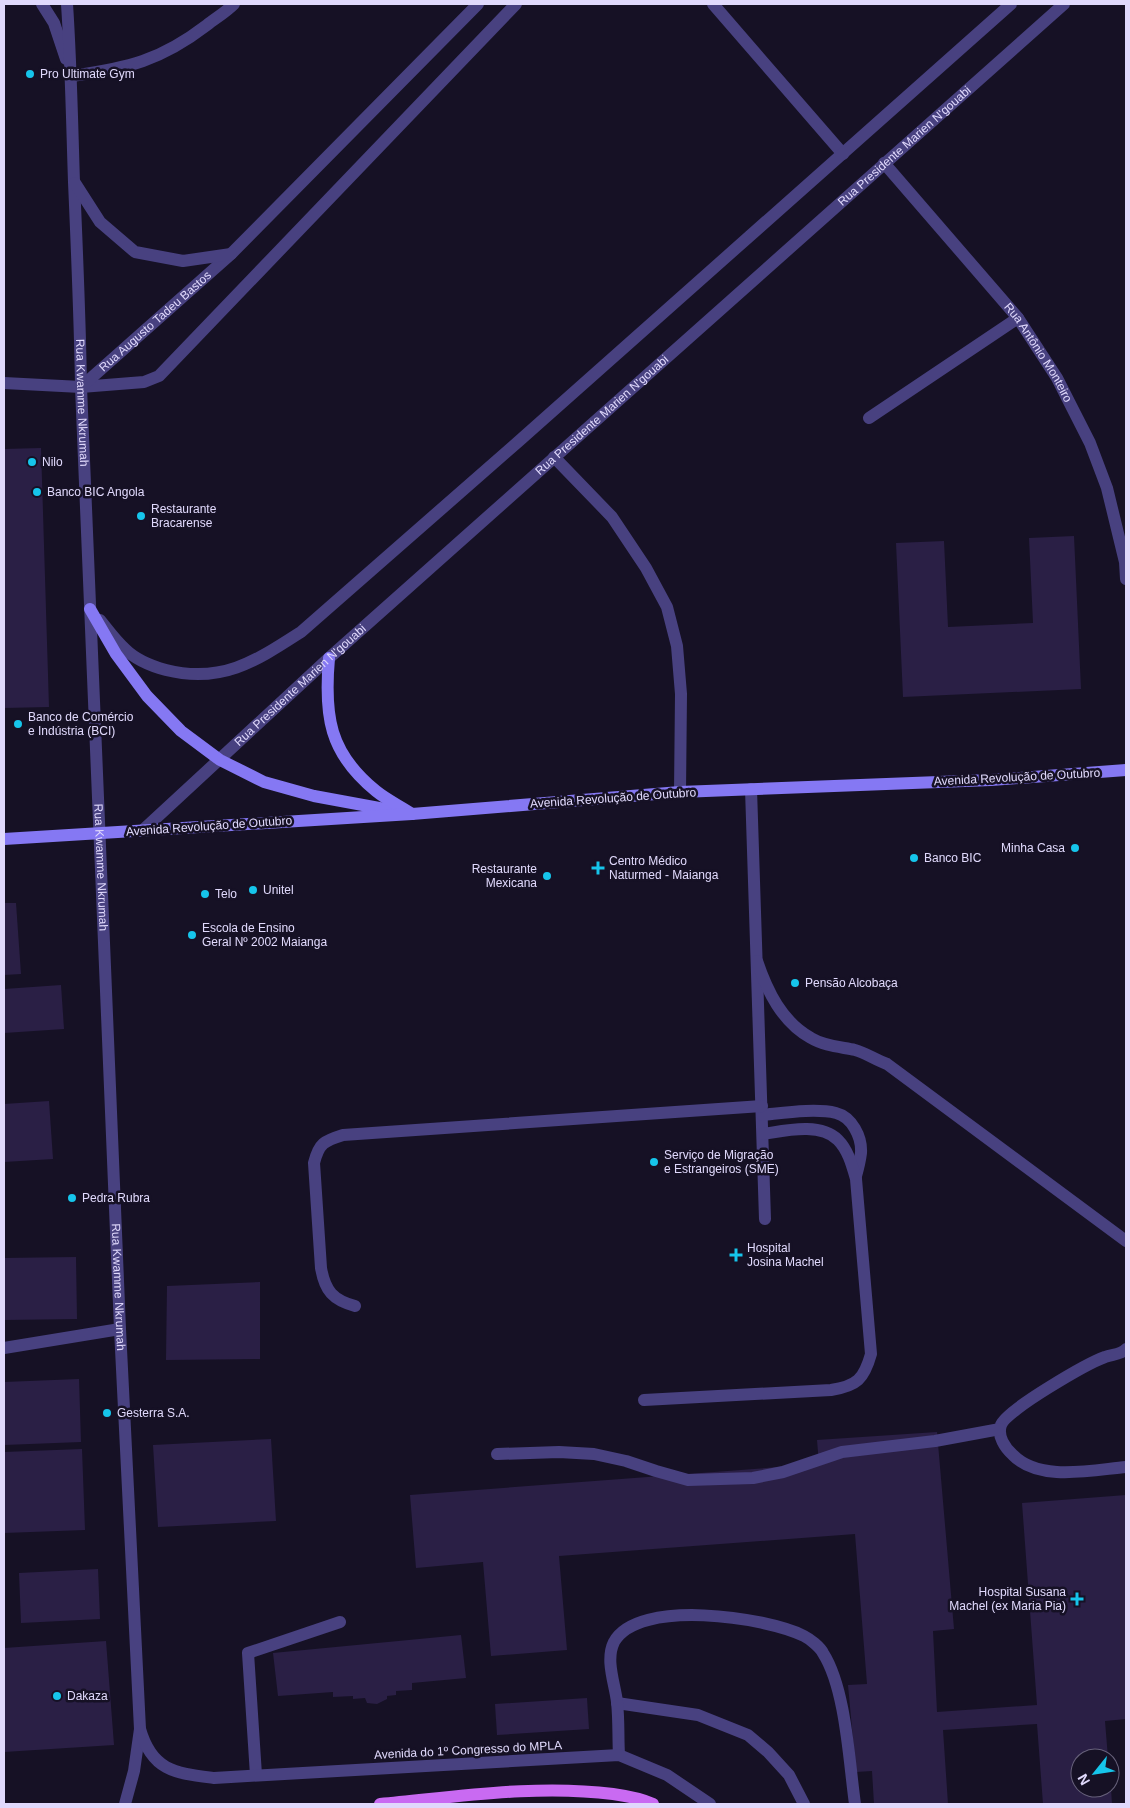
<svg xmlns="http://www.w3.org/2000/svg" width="1130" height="1808" font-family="Helvetica,sans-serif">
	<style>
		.building { fill: #2a1f45 }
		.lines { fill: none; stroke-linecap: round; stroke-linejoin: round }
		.service { stroke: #484180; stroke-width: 12 }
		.minor { stroke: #484180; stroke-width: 12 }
		.tertiary { stroke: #484180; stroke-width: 12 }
		.secondary { stroke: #8578f3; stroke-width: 12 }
		.primary { stroke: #c96af2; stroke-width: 12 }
		.poi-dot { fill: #16c5eb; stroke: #161125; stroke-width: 2 }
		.labels { text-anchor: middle; stroke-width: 5; stroke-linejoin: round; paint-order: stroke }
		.poi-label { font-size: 12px; fill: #e0d9fc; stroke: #161125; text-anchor: start }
		.street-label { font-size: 12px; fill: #e0d9fc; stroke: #161125 }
	</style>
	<rect width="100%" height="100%" fill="#161125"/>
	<!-- building -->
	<g class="building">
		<path d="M41,448L49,707L4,708V449Z"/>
		<path d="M1074,536L1081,689L903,697L896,543L944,541L948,627L1033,623L1029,538Z"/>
		<path d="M4,903H16L21,974L4,975Z"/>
		<path d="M61,985L64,1029L4,1033V989Z"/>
		<path d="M49,1101L53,1159L4,1162V1104Z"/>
		<path d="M76,1257L77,1319L4,1320V1258Z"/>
		<path d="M260,1282V1359L166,1360L167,1286Z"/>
		<path d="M79,1379L81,1442L4,1445V1382Z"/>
		<path d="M937,1432L954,1629L933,1631L937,1712L1037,1705L1022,1503L1126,1495V1719L1105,1721L1108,1758H1080V1788H1111L1112,1804H1043L1037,1724L943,1730L948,1804H874L872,1771L856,1772L848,1685L867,1684L855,1534L559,1556L567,1650L491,1656L483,1562L416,1568L410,1495L819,1464L817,1440Z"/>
		<path d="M271,1439L276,1521L158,1527L153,1445Z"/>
		<path d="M82,1449L85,1530L4,1533V1452Z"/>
		<path d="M98,1569L100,1619L21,1623L19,1573Z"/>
		<path d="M461,1635L466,1678L412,1683V1690L396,1691V1695L387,1696V1699L377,1704L367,1703L365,1698L353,1699V1696L333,1697V1692L278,1696L273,1653Z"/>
		<path d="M106,1641L114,1745L4,1752V1648Z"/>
		<path d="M587,1698L589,1729L497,1735L495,1704Z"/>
	</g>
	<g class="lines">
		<!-- service -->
		<g class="service">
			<path d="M751,789L765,1219"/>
			<path d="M757,961C767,991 782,1022 811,1038C824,1046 841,1047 855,1050C866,1053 876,1060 887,1064L1126,1241"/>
			<path d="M762,1115C783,1113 815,1108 836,1113C852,1117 862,1137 861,1153C860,1161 858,1169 856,1176"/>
			<path d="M355,1306C333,1300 325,1291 321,1268L314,1163C319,1143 324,1141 343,1135L762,1106"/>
			<path d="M1126,1349C1121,1355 1112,1354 1105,1357C1088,1363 1006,1410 1001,1425C997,1436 1005,1448 1013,1455C1039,1482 1092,1470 1126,1467"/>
			<path d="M644,1400L831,1390C857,1386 864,1379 871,1354L856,1179C852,1165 848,1150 838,1140C820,1122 784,1131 763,1134"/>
			<path d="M497,1454L559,1452L594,1454L626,1461L656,1471L688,1480L753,1478L783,1472L842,1452L935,1441L1000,1429"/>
			<path d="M617,1703L698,1715L748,1735L768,1752L789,1775L804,1804"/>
			<path d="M619,1755C618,1738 619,1720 617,1702C615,1684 605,1660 614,1642C638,1598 766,1617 804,1636C810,1639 820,1647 823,1653C846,1689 849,1762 855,1804"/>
			<path d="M256,1775L248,1653L340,1622"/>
			<path d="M125,1804L134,1771L140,1729"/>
		</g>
		<!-- minor -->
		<g class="minor">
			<path d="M713,4L843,154"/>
			<path d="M72,76C128,68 160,61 207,25C216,18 226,12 234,4"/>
			<path id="s1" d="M884,163L1018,318L1057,378L1090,443L1107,488L1125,562L1126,579"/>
			<path d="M4,383L81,387L144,382L159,376L516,4"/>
			<path id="s2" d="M81,387L231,254L478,4"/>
			<path d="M869,418L1018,318"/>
			<path d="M554,457L612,517L646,568L667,607L677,646L681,694L680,792"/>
			<path d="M4,1348L120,1329"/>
		</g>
		<!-- tertiary -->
		<g class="tertiary">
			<path d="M42,4L54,23L66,59"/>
			<path id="s3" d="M67,4C71,63 72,122 74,182C77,250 80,318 81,387L120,1329L140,1729C152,1771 175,1773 214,1778L619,1755L667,1775L710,1804"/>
			<path d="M75,183L100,222L135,252L183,261L231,254"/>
			<path d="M100,620C108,630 116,641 125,649C136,660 151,666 166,670C222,684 256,661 301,632L519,441L1011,4"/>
			<path id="s4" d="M142,831L329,658L1064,4"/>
		</g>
		<!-- secondary -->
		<g class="secondary">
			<path d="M90,609L116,654L147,696L181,731L220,760L264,782L314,796L390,810"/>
			<path d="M329,658C324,716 329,753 376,791C387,800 400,806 412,814"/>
			<path d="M4,839L412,814L680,792L991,780L1126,770"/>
		</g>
		<!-- primary -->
		<path class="primary" d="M380,1804C457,1797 536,1784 613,1794C627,1796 640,1798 653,1804"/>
	</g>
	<!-- markers -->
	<g class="poi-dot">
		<circle cx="30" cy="74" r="5"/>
		<circle cx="32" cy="462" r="5"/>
		<circle cx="37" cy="492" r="5"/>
		<circle cx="141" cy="516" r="5"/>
		<circle cx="18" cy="724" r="5"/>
		<circle cx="1075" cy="848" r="5"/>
		<circle cx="914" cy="858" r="5"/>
		<path d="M595.5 860.5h5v5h5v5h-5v5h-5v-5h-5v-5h5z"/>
		<circle cx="547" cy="876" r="5"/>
		<circle cx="253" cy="890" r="5"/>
		<circle cx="205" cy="894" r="5"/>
		<circle cx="192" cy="935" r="5"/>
		<circle cx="795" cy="983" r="5"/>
		<circle cx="654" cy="1162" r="5"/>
		<circle cx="72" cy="1198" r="5"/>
		<path d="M733.5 1247.5h5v5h5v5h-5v5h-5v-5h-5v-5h5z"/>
		<circle cx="107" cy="1413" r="5"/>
		<path d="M1074.5 1591.5h5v5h5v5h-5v5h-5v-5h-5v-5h5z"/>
		<circle cx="57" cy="1696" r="5"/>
	</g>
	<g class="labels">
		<!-- poi labels -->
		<g class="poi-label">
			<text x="40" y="78">Pro Ultimate Gym</text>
			<text x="42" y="466">Nilo</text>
			<text x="47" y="496">Banco BIC Angola</text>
			<text x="151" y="513">Restaurante<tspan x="151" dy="14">Bracarense</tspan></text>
			<text x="28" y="721">Banco de Comércio<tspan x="28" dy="14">e Indústria (BCI)</tspan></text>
			<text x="1065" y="852" text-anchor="end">Minha Casa</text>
			<text x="924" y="862">Banco BIC</text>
			<text x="609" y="865">Centro Médico<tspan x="609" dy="14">Naturmed - Maianga</tspan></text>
			<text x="537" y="873" text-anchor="end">Restaurante<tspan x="537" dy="14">Mexicana</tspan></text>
			<text x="263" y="894">Unitel</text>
			<text x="215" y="898">Telo</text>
			<text x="202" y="932">Escola de Ensino<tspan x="202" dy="14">Geral Nº 2002 Maianga</tspan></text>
			<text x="805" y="987">Pensão Alcobaça</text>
			<text x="664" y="1159">Serviço de Migração<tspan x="664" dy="14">e Estrangeiros (SME)</tspan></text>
			<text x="82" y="1202">Pedra Rubra</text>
			<text x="747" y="1252">Hospital<tspan x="747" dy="14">Josina Machel</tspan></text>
			<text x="117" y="1417">Gesterra S.A.</text>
			<text x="1066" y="1596" text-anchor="end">Hospital Susana<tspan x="1066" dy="14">Machel (ex Maria Pia)</tspan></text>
			<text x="67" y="1700">Dakaza</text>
		</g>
		<!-- street labels -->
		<g class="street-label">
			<text dy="4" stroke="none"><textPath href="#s4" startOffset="1025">Rua Presidente Marien N'gouabi</textPath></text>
			<text dy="4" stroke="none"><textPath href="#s2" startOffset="99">Rua Augusto Tadeu Bastos</textPath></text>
			<text dy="4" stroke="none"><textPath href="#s1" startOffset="245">Rua Antônio Monteiro</textPath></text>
			<text dy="4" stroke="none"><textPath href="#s3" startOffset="399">Rua Kwamme Nkrumah</textPath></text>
			<text dy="4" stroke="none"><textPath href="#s4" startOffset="620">Rua Presidente Marien N'gouabi</textPath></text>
			<text dy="4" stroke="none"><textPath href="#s4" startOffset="215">Rua Presidente Marien N'gouabi</textPath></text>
			<text transform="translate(1017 777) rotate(-3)" y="4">Avenida Revolução de Outubro</text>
			<text transform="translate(613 798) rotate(-4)" y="4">Avenida Revolução de Outubro</text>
			<text transform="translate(209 826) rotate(-4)" y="4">Avenida Revolução de Outubro</text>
			<text dy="4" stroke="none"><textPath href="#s3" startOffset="864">Rua Kwamme Nkrumah</textPath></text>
			<text dy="4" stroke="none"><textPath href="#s3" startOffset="1284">Rua Kwamme Nkrumah</textPath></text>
			<text transform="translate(468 1750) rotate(-3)" y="4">Avenida do 1º Congresso do MPLA</text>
		</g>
	</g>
	<!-- border -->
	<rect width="1130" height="1808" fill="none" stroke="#e0d9fc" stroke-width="10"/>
	<!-- north arrow -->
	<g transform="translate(1095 1773) rotate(240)"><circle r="24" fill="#161125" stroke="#67617b"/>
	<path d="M0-4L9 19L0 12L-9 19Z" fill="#16c5eb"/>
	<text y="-8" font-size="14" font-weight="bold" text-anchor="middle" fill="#e0d9fc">N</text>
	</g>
</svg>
